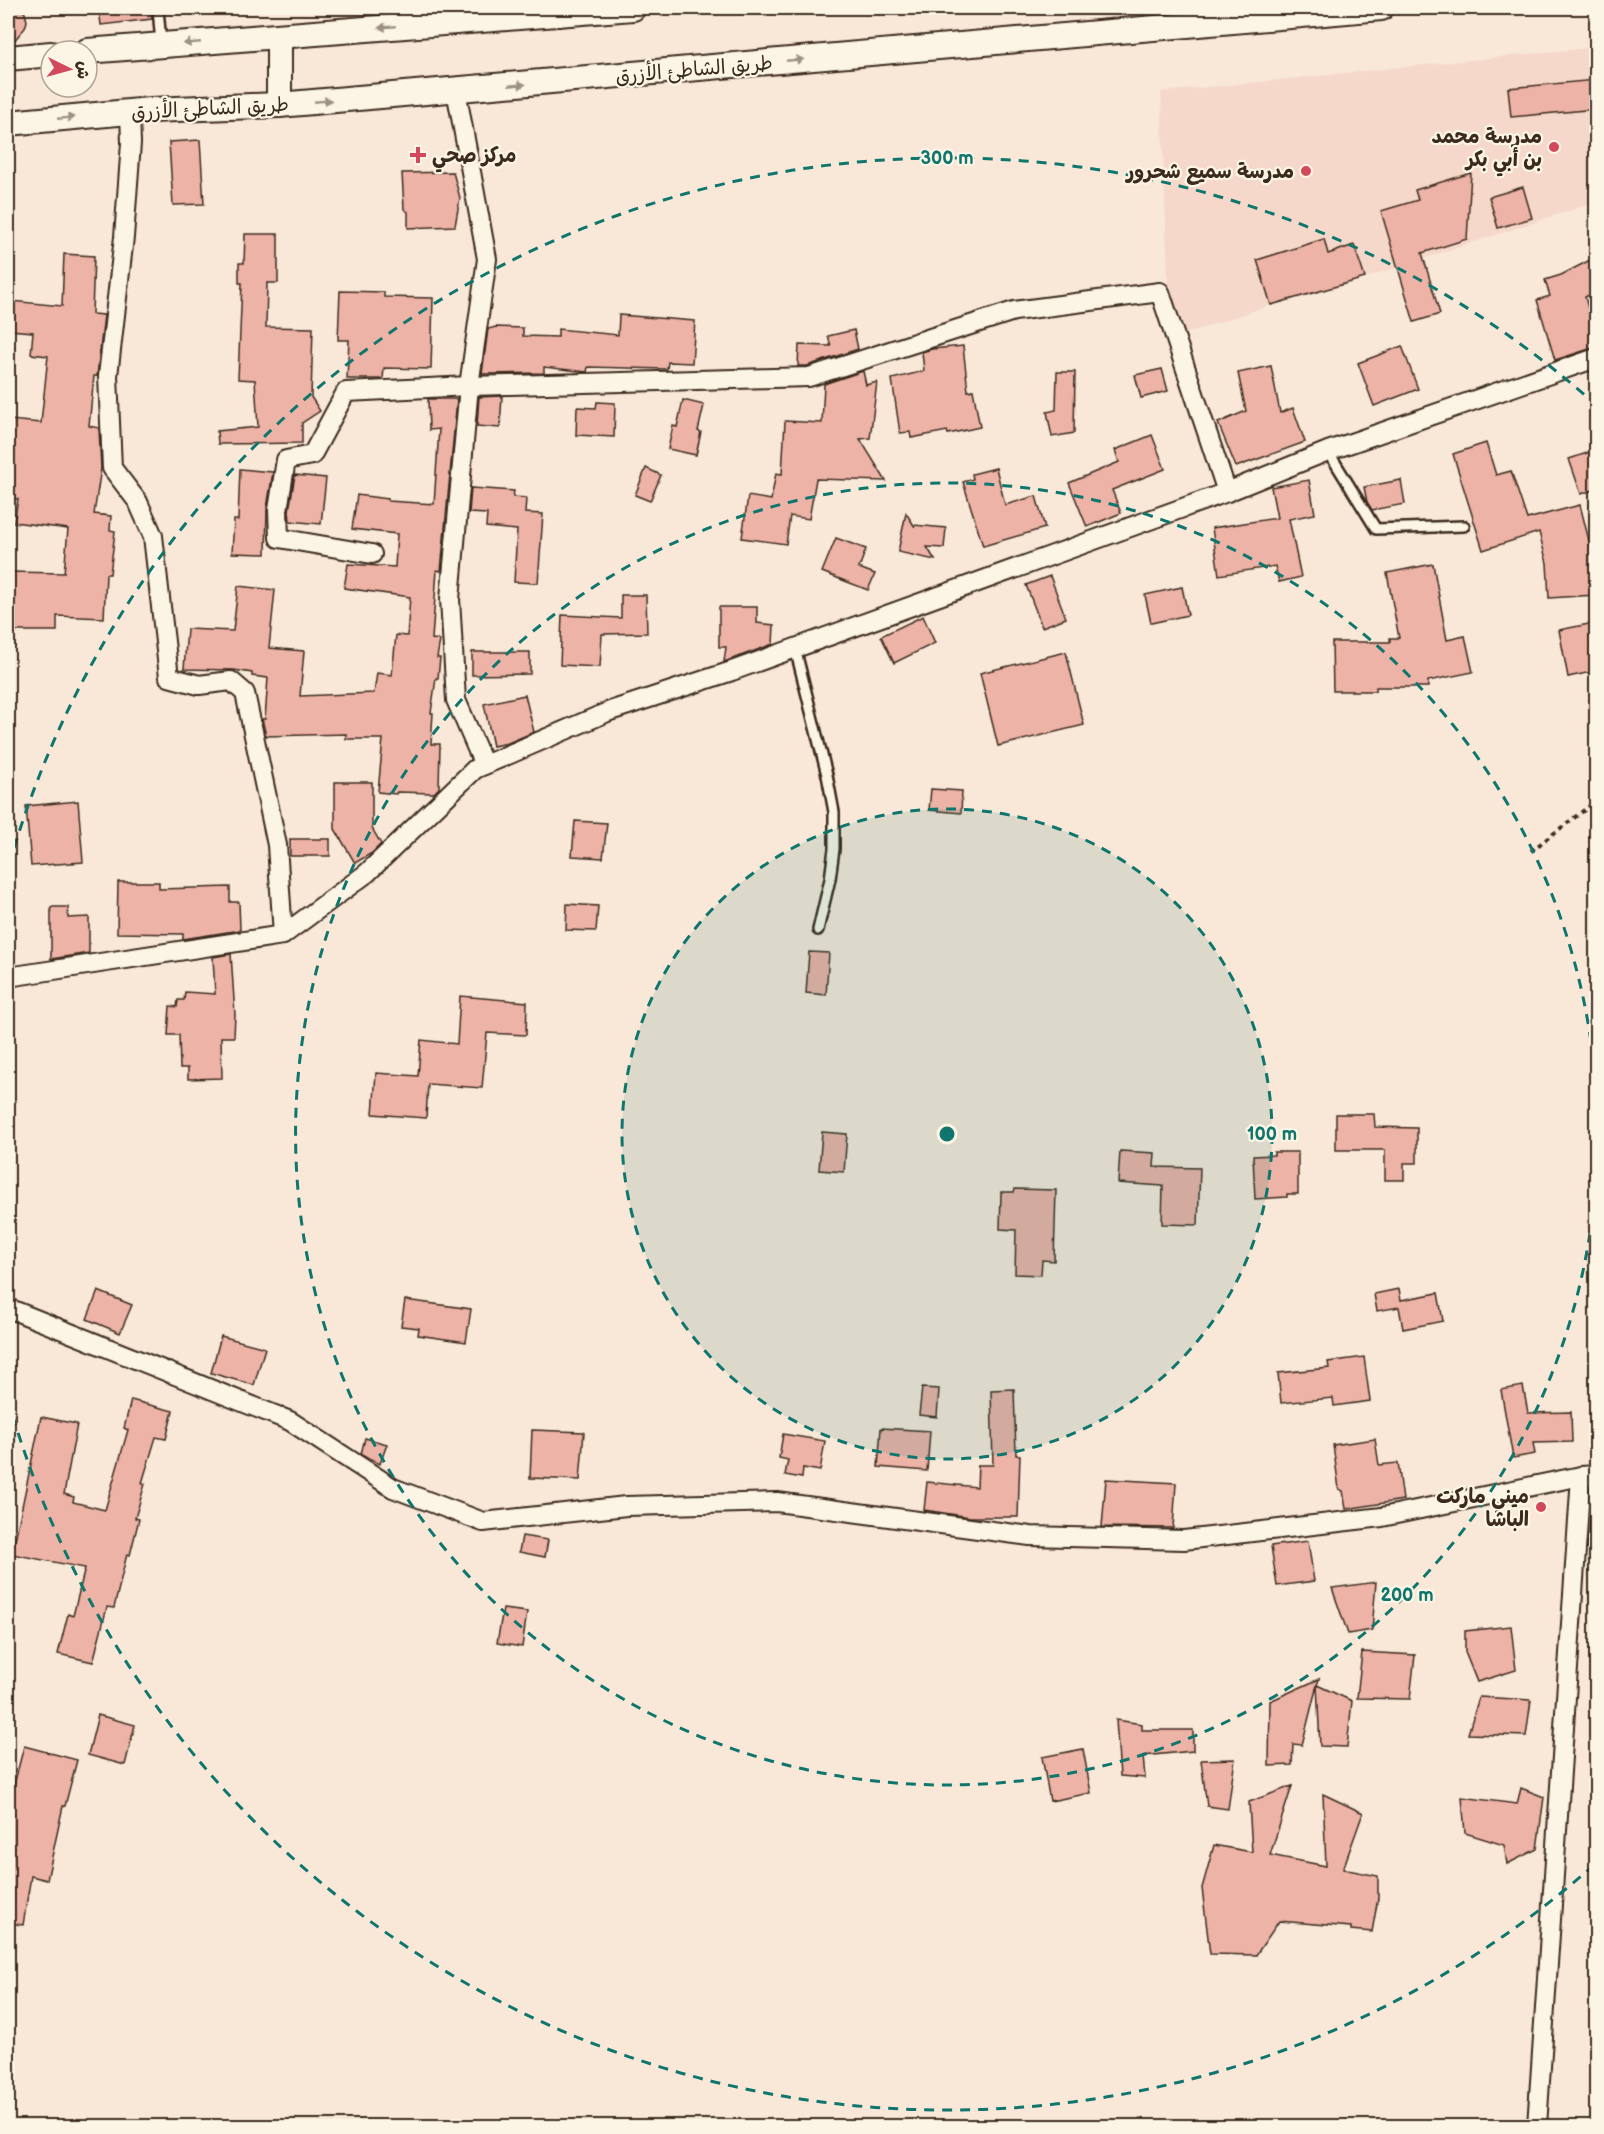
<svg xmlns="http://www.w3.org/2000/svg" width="1604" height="2134" font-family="'Balsamiq Sans','Playpen Sans Arabic',sans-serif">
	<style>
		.built { fill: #f5d8c9 }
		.building { fill: #edb3a6; stroke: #3b2a1e; stroke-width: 1.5 }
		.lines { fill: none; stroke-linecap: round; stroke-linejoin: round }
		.lane-casing { stroke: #3b2a1e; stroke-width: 14 }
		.street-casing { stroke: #3b2a1e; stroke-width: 22 }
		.secondary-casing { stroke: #3b2a1e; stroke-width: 28 }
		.path { stroke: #3b2a1e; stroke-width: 4; stroke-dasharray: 4.5 4.5; stroke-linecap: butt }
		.lane { stroke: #fcf5e5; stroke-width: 9 }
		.street { stroke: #fcf5e5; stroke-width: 18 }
		.secondary { stroke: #fcf5e5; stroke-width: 24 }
		.oneway { fill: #9c9082 }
		.ring { fill: none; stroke: #0f766e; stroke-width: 3; stroke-dasharray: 10 8 }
		.poi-dot { fill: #d1495b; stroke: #fcf5e5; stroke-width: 2 }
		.labels { text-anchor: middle; stroke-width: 4.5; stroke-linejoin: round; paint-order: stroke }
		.street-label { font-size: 20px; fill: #3b2a1e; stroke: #fcf5e5 }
		.poi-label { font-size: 20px; font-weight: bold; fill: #3b2a1e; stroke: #fcf5e5; text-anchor: end }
		.centre { fill: #0f766e; stroke: #fcf5e5; stroke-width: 3 }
		.ring-label { font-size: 18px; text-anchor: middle; font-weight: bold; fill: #0f766e; stroke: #fcf5e5; stroke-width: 4.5; stroke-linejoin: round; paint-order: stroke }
	</style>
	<rect width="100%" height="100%" fill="#f9e8d8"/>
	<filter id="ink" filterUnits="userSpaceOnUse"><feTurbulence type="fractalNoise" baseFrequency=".0167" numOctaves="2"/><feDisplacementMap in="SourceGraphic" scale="12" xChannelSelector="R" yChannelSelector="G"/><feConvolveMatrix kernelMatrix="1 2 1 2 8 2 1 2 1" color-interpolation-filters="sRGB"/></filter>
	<g filter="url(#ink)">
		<!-- built -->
		<path class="built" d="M1596,47V202L1365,278L1271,305L1170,339L1161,92Z"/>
		<!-- building -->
		<g class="building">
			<path d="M8,8H21L25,13L27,21L25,28L12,43L8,44Z"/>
			<path d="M110,8H151L152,19L101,25L99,9Z"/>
			<path d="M1596,80V109L1511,117L1508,88Z"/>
			<path d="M200,140L204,204L173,205L169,142Z"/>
			<path d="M453,172L460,198L455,226L408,228V212L404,209L402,173Z"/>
			<path d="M1471,173L1467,239L1422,253L1440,314L1414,322L1381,211L1418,200L1415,190Z"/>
			<path d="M1523,187L1532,218L1498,228L1489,197Z"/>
			<path d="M245,234H278V283H267L266,327L313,328L311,397L320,411L302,423V443L218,444L217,431L258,427L255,380L238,379L242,283H239V263H244Z"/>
			<path d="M1324,239L1328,254L1354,245L1365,278L1271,305L1257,260Z"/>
			<path d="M64,254L94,256L92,314L104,315L97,376H94L89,426L99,428L101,468L94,514L111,516L110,530L115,531L110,574H106L104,618L57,616V631H8V572L64,573L68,529L14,522L18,499L8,498V441L10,420L41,423L48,356L31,354L33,332L9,330L11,301L62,306Z"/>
			<path d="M1596,257V292L1585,297L1596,337V347L1555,360L1537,300L1550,296L1545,280L1561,275Z"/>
			<path d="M340,291L384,292V297L433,298L431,369L384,368L383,379H347L349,340H338Z"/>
			<path d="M619,315L695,321L692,363L668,362L667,369L588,367L587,372L544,367V373L482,374L488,329L496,327L523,328V336L558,337V329L618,335Z"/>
			<path d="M854,330L858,349L807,366H798L799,345L831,346L828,336Z"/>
			<path d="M963,346L968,391L973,390L980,427L948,434L947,431L911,438L910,432L900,433L892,379L924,371L922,352L932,349Z"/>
			<path d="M1402,346L1418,389L1374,406L1358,363Z"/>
			<path d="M1271,366L1280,413L1293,408L1305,442L1236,467L1218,423L1246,411L1238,373Z"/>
			<path d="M1162,369L1168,391L1141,398L1135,375Z"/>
			<path d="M863,371L866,385L877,382L870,438L860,439L886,481L816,479L809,519L790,516L786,544L742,538L748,496L771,500L776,473L782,474L785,421L822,423L824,384Z"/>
			<path d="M1057,372H1075L1074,433L1052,437L1047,412L1056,410Z"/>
			<path d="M502,396L500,428L477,426L479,397Z"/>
			<path d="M428,399H457L441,571L437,570L432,639L440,640L437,658H440L438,678H436L431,713H433L431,744H440L439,788L434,793L397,792L396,794L378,792L383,739H346V734L266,736L262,719H265L268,678L252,676V673L234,670L184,669L187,629L233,631L238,586L275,590L269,648L304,651L300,696L374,693L377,673L392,675L396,635L407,636L410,597L344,588L348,564L395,567L397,534L352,529L357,495L388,499V501L434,504L439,429L429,430Z"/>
			<path d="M683,400L704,405L698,431L701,432L696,455L668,449L673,426L677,427Z"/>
			<path d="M597,402L615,403L614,437L576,435L577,407L596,408Z"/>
			<path d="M1152,435L1165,469L1112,490L1121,513L1087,527L1069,483L1119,462L1115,450Z"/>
			<path d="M1486,443L1496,475L1511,471L1527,519L1580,505L1593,556L1595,595L1549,598L1547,563L1539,532L1483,550L1453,454Z"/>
			<path d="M1596,450V489L1581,494L1569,459Z"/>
			<path d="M646,468L661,475L650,501L635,495Z"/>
			<path d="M996,468L1005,505L1036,496L1045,528L983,546L963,482L973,479L972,474Z"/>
			<path d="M240,469L273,472L267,508L266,554L232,553L234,520H238Z"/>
			<path d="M295,475L326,478L321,524L290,521L289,511Z"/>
			<path d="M1309,480L1315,514L1289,519L1301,577L1279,582L1275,566L1219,575L1212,528L1277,518L1271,487Z"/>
			<path d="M1401,480L1405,504L1372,510L1367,502L1364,487Z"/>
			<path d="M471,488L514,491L513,497L526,498L525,513L543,514L538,583L514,582L517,530L486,527L487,514L469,513Z"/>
			<path d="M906,513L915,527L914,525L946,528L944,548L927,547L935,560L898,552Z"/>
			<path d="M836,538L866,549L859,568L875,574L868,590L822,572Z"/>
			<path d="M1433,564L1447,640L1465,636L1473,672L1428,681V687H1376V691H1333L1332,642H1390V638H1399L1387,573Z"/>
			<path d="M1050,576L1066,618L1042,627L1026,585Z"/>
			<path d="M1182,587L1188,615L1151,623L1145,595Z"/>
			<path d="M621,595H646L647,633L602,634L600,667L560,665L562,615L621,618Z"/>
			<path d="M719,607H757V623L774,625L773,644L724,662L726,647H719Z"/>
			<path d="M923,616L935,643L894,663L881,636Z"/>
			<path d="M1594,623L1596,638V671L1568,677L1559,630Z"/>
			<path d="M472,652H530V674L472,675Z"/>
			<path d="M1066,652L1084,725L998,746L980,673Z"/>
			<path d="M525,695L534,732L508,743L493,746L484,704Z"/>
			<path d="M335,782H372V828L381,844L372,853L355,863L335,829Z"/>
			<path d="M931,789L962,791L961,813L929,810Z"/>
			<path d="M78,801L83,862L31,866L26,806Z"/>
			<path d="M575,821L607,823L603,858L572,856Z"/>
			<rect x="290" y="839" width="40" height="17"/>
			<path d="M118,882H159V889L230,887V902H239L240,930L183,939V934L117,933Z"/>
			<path d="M567,904L598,906L596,931L566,930Z"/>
			<path d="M51,907H68V918L89,917V953L51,959Z"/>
			<path d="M809,952L829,953L826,995L806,993Z"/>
			<path d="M231,954L235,1015L234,1037H221L222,1078L188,1079V1068H180L179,1035H168L170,1006L177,1007L178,1000H184L185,992L215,994L213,957Z"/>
			<path d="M460,996L527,1002L526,1035L487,1033L482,1088L428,1084L426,1118L373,1114L376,1073L418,1076L421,1040L457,1044Z"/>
			<path d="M1336,1114H1374L1375,1127L1417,1128V1163H1404V1180H1385V1150H1336Z"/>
			<path d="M822,1132L847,1134L844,1172L819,1170Z"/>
			<path d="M1120,1151L1155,1153L1154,1167L1200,1168L1198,1225L1162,1224L1163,1186L1118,1183Z"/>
			<path d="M1274,1152H1298V1194H1287V1197L1255,1199L1253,1156L1274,1155Z"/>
			<path d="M1015,1189L1056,1190L1054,1261L1042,1260L1041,1275L1015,1274L1016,1230L1000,1229L1001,1192H1014Z"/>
			<path d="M1399,1289L1401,1300L1438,1293L1443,1321L1403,1329L1399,1307L1377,1311L1374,1294Z"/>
			<path d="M98,1291L132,1305L120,1333L87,1319Z"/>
			<path d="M405,1300L471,1309L466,1342L418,1335L419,1328L401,1326Z"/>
			<path d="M221,1336L265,1348L254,1385L211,1373Z"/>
			<path d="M1364,1357L1370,1401L1334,1406L1333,1398L1281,1403L1278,1373L1329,1368L1328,1362Z"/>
			<path d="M1523,1386L1528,1413L1571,1412L1572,1442L1533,1443L1535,1454L1513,1458L1501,1390Z"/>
			<path d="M922,1388L939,1389L937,1417L919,1415Z"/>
			<path d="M1014,1389L1016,1455H1020L1018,1517H970L924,1510L927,1482L977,1487L978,1465H993L991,1390Z"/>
			<path d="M131,1400L173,1411L166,1439L156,1437L142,1483L145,1484L135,1518L139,1519L130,1555L127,1554L114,1608L107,1607L93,1662L58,1654L68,1614L73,1616L85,1568L12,1554L41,1417L77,1424L64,1494L74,1497L73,1502L105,1510L128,1430L124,1428Z"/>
			<path d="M881,1428L930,1431L927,1471L878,1467Z"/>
			<path d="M532,1430L584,1432L580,1480L530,1478Z"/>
			<path d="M783,1434L825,1441L820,1471L803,1468L802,1478L785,1475L788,1460L779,1458Z"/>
			<path d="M365,1438L387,1444L380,1464L361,1454Z"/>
			<path d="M1375,1439L1379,1465L1398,1463L1403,1500L1346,1509L1343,1491L1339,1489L1333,1445Z"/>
			<path d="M1106,1479L1176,1483L1173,1528L1102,1527Z"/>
			<path d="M522,1536L548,1540L545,1557L519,1552Z"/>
			<path d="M1308,1541L1314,1581L1277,1586L1271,1546Z"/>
			<path d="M1376,1582L1372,1630L1348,1634L1332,1588Z"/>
			<path d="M503,1609L527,1612L522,1647L497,1643Z"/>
			<path d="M1511,1626L1516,1670L1477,1682L1465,1652V1631Z"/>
			<path d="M1362,1652L1415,1655L1410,1699L1357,1698Z"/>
			<path d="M1319,1679L1317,1685L1352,1701L1347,1747L1320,1746L1317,1685L1302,1745L1293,1744L1292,1765L1269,1766L1270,1701Z"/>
			<path d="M1479,1697L1531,1700L1526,1736L1468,1734Z"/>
			<path d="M98,1715L135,1725L125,1765L88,1755Z"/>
			<path d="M1116,1720L1142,1724V1730H1193V1751L1143,1756L1145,1778L1120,1776Z"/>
			<path d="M24,1746L77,1760L65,1806H63L47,1880L31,1876L23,1925L8,1923V1808Z"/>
			<path d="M1083,1749L1091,1793L1050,1801L1042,1757Z"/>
			<path d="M1235,1759L1228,1809L1207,1806L1201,1760Z"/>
			<path d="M1292,1786L1270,1855L1326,1866L1323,1794L1363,1813L1343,1869L1378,1876V1898L1372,1932L1351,1930V1927L1279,1921L1256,1955L1210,1954L1202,1888L1214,1845L1252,1852L1249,1802Z"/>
			<path d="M1521,1788L1544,1797L1537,1849L1507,1864L1504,1845L1465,1833L1462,1797L1517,1804Z"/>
		</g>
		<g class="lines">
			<!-- lane casing -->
			<g class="lane-casing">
				<g id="lane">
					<path d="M158,8L161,44"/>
					<path d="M1328,451L1376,529L1464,526"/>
					<path d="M795,648L827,775L834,812V849L830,879L818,930"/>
				</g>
			</g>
			<!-- street casing -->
			<g class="street-casing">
				<g id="street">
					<path d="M456,90L487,259L469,386L450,599L456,700L484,765"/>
					<path d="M130,112L131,143L124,237L108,376L112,468L138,502L153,536L169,677L199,685L231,681L245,693L277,845L283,935"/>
					<path d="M372,554L279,538L278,510L286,460L312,455L346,392L469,386L809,377L1014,311L1160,292L1227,492"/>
					<path d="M8,977L283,935L367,873L475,769L610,711L732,671L1227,492L1328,451L1596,358"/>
					<path d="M8,1308L290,1421L393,1488L483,1522L626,1506L777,1502L1030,1536L1184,1540L1382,1517L1581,1476L1596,1475"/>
					<path d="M1537,2126L1581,1476"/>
				</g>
			</g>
			<!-- secondary casing -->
			<g class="secondary-casing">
				<g id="secondary">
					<path d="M279,36V105"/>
					<path d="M87,51L633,8"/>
					<path d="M8,58L51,54"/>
					<path d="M8,123L151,110L279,105L1381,8"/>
				</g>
			</g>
			<!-- path -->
			<path class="path" d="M1531,851L1596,801"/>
			<!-- lane -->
			<use href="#lane" class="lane"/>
			<!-- street -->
			<use href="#street" class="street"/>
			<!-- secondary -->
			<use href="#secondary" class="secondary"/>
		</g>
		<!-- one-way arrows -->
		<defs><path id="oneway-solid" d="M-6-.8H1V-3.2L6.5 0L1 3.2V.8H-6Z" transform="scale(1.5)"/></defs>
		<g class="oneway">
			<use href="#oneway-solid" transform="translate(387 27) rotate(175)"/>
			<use href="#oneway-solid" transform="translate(192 43) rotate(175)"/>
			<use href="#oneway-solid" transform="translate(795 60) rotate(-5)"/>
			<use href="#oneway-solid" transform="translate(517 85) rotate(-5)"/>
			<use href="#oneway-solid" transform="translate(323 101) rotate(-5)"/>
			<use href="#oneway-solid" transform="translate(66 118) rotate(-5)"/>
		</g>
	</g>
	<!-- distance rings -->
	<circle cx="947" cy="1134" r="325" fill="#0f766e" fill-opacity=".12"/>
	<g class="ring">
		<circle cx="947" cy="1134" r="325"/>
		<path d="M1596 1179A651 651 0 1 1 1596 1089"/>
		<path d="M1594 1865A976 976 0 0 1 9 1403M9 865A976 976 0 0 1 1594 403"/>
	</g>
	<!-- markers -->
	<g class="poi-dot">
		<circle cx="1554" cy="147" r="6"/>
		<path d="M415 146h6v6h6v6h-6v6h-6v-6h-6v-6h6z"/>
		<circle cx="1306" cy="171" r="6"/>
		<circle cx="1541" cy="1507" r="6"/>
	</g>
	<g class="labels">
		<!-- street labels -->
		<g class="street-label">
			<text transform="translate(694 69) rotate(-5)" y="7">طريق الشاطئ الأزرق</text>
			<text transform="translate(210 108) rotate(-3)" y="7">طريق الشاطئ الأزرق</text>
		</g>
		<!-- poi labels -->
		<g class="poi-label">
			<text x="1542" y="143">مدرسة محمد<tspan x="1542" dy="23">بن أبي بكر</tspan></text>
			<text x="432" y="162" text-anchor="start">مركز صحي</text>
			<text x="1294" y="178">مدرسة سميع شحرور</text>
			<text x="1529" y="1503">ميني ماركت<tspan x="1529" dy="23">الباشا</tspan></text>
		</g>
	</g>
	<circle cx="947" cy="1134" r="9" class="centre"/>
	<g class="ring-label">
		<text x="947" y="164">300 m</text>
		<text x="1272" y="1140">100 m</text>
		<text x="1407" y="1601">200 m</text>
	</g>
	<!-- margin -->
	<rect width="1604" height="2134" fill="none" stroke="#fcf5e5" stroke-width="30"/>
	<rect x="15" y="15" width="1574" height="2104" fill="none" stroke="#3b2a1e" stroke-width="2" filter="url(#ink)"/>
	<!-- north arrow -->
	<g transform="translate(69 69) rotate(95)"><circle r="28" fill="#fcf5e5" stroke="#afa495" stroke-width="1.5"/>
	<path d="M0-4.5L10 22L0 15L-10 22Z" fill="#d1495b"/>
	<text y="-9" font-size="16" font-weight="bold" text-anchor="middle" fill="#3b2a1e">ش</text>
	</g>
</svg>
